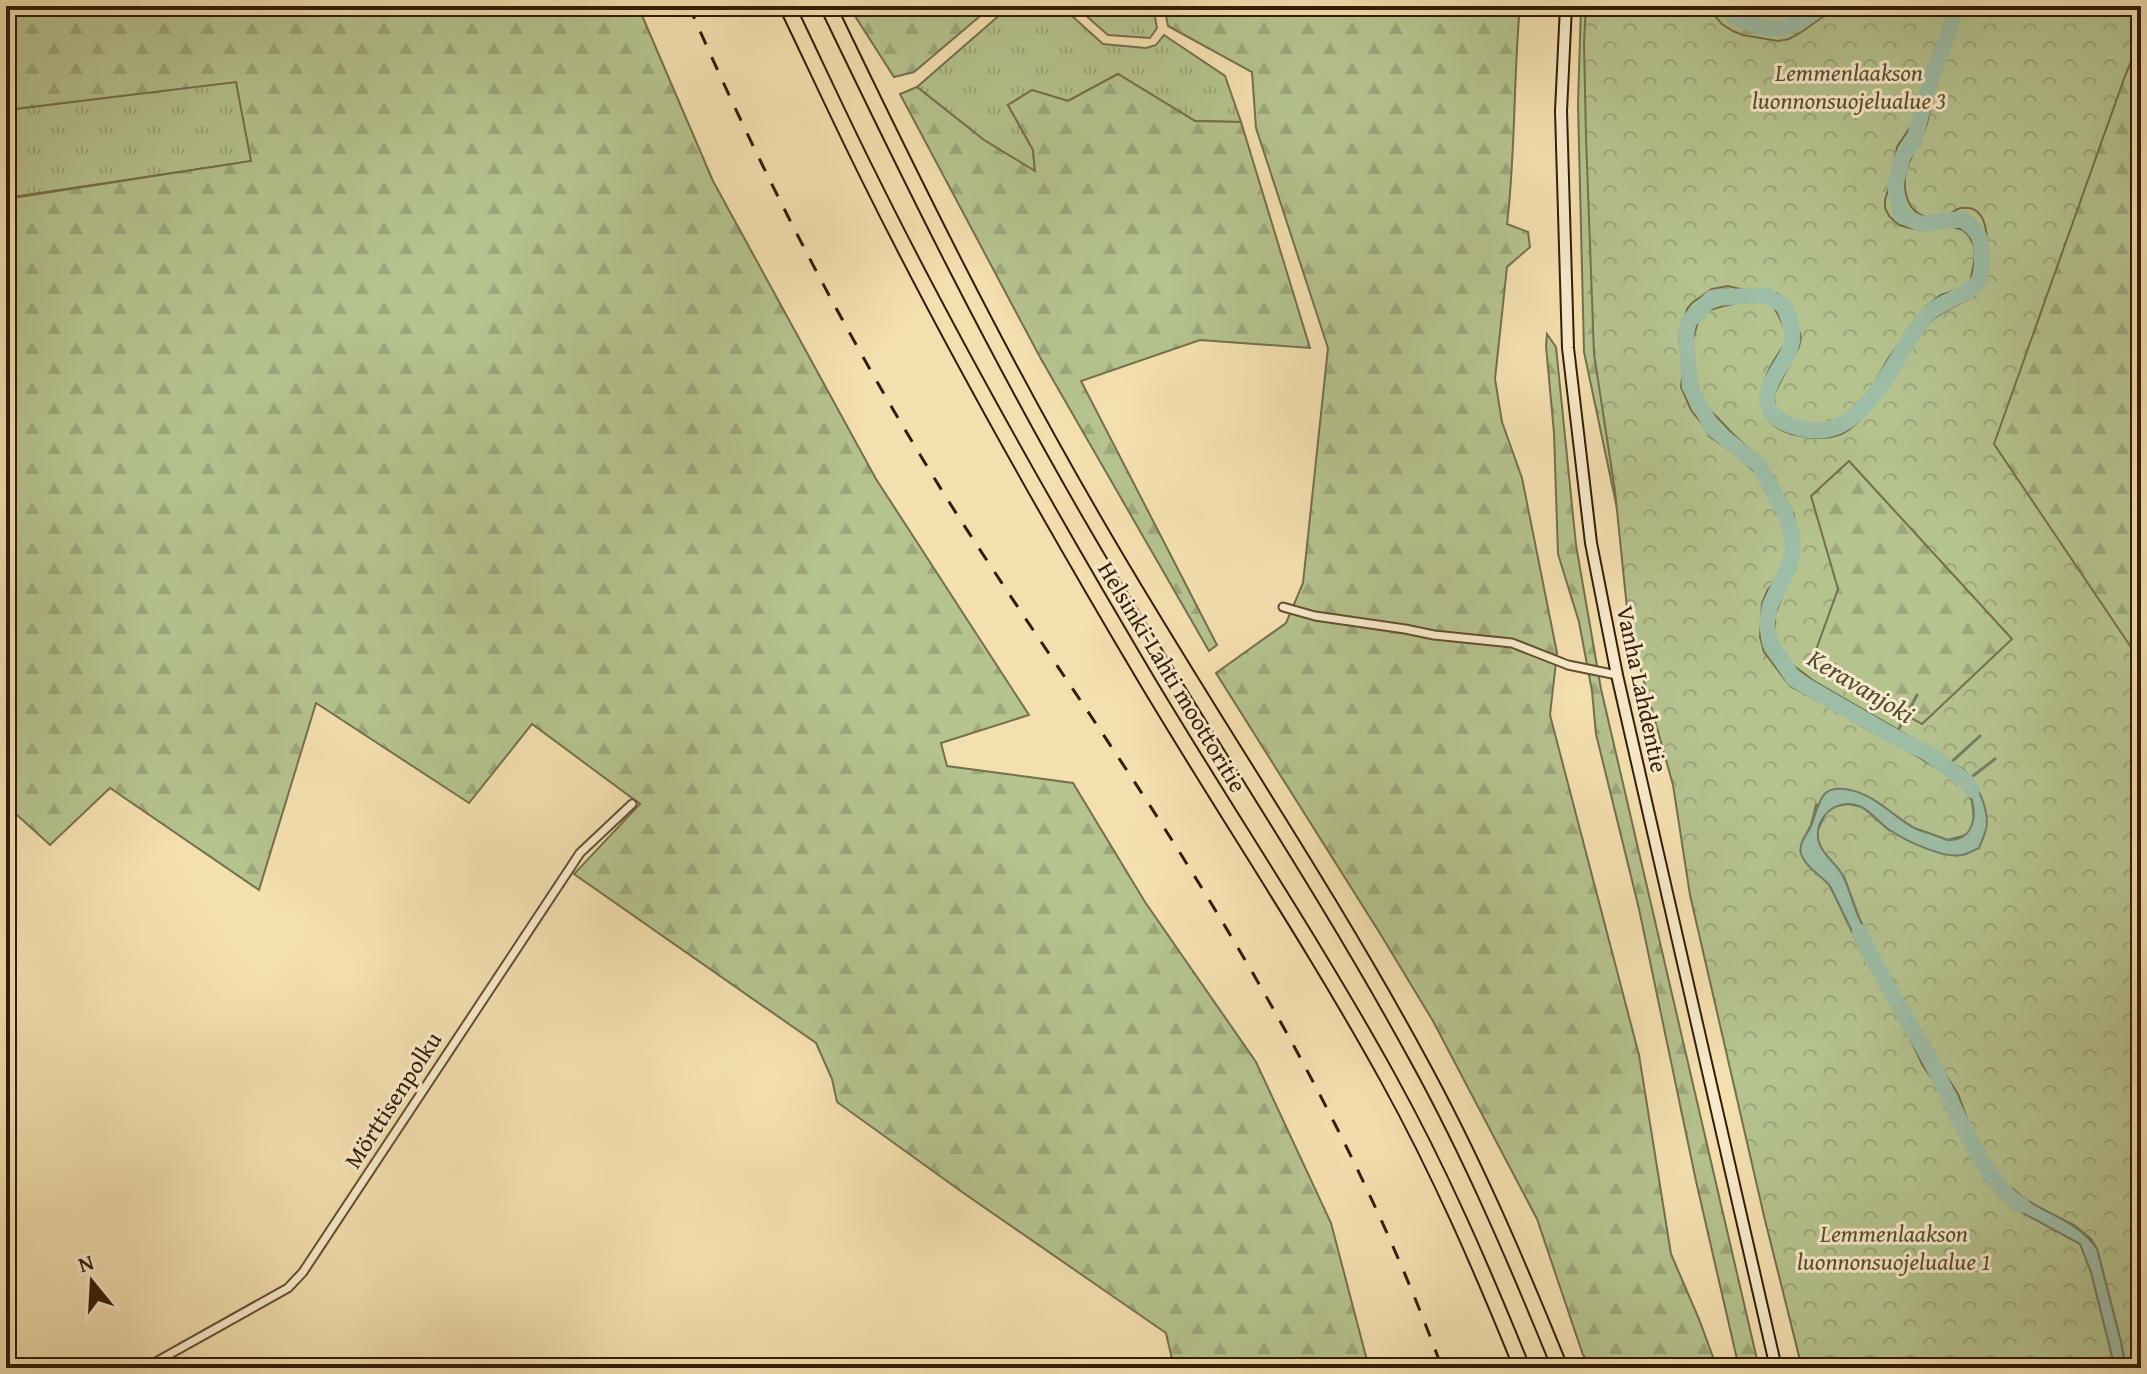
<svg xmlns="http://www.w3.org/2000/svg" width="2147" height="1374" font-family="'Gentium Book Plus',serif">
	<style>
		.grass { fill: url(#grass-tufts); stroke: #74704a; stroke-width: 2 }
		.forest { fill: url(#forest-firs); stroke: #74704a; stroke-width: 2 }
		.park { fill: url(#park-crowns); stroke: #74704a; stroke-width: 2; fill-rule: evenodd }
		.water { fill: #9dbda6; stroke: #737d65; stroke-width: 2 }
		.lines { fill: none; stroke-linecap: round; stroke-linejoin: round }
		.stream { stroke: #737d65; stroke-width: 3 }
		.river { stroke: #9dbda6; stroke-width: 16 }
		.street-casing { stroke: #644e2f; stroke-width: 11 }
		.secondary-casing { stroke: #341d04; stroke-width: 14 }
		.highway-casing { stroke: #341d04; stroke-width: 18 }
		.street { stroke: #f8eacb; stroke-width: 7 }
		.secondary { stroke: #f8eacb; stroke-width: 10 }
		.highway { stroke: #f4dfaf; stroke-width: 14 }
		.rail { stroke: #341d04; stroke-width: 3; stroke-dasharray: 14 14; stroke-linecap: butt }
		.labels { text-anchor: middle; stroke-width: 6; stroke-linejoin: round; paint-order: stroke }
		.park-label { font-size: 24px; font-style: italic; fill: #5b4f2e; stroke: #f8eacb }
		.street-label { font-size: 24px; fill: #341d04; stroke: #f8eacb }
		.water-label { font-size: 26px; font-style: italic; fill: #544d35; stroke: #f8eacb }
	</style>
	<defs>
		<pattern id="grass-tufts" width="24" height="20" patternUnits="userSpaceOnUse" patternTransform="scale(2)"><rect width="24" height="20" fill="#b5c38f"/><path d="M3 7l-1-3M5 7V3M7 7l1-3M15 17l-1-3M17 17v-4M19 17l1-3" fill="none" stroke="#9ca77a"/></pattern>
		<pattern id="forest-firs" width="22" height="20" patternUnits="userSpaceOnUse" patternTransform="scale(2)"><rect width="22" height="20" fill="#b5c38f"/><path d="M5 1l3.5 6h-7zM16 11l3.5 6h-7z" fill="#9ca77a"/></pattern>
		<pattern id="park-crowns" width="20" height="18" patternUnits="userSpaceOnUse" patternTransform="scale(2)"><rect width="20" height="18" fill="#b5c38f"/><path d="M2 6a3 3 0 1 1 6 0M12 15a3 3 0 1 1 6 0" fill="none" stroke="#9ca77a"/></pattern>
	</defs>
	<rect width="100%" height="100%" fill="#f4dfaf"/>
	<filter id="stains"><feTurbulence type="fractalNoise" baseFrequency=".0025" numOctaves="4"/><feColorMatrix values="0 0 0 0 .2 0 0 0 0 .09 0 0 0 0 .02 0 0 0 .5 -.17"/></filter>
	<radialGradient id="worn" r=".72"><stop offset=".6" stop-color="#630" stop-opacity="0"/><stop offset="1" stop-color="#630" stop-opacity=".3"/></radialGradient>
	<!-- grass -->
	<g class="grass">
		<path d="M1010,6H1061L1103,44L1146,48L1156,45L1164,35L1225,76L1241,122L1195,121L1118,74L1068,101L1032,90L1008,105L1033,150L1035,172L984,140L917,87Z"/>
		<path d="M1075,6H1153L1157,28L1150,38L1108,35Z"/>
		<path d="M237,81L252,161L6,198V110Z"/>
	</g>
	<!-- forest -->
	<g class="forest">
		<path d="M6,6H638L713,181L876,479L1029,715L941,743L947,766L1073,783L1145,902L1256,1062L1331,1223L1369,1368H1174L1166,1333L962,1192L837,1102L832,1079L816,1043L574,874L640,804L532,724L469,803L316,703L259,890L110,788L50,845L6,805V199L251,161L236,82L6,110Z"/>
		<path d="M852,6H992L914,72L894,77L855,16Z"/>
		<path d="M1164,6H1520C1513,79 1516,151 1507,224L1528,232L1530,247L1507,267L1495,379L1502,422L1522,478L1557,653L1550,715L1639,1055L1671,1254L1699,1319L1717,1368H1594L1583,1355L1537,1219L1433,1021L1381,935L1216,673L1286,623L1303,583L1328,348L1256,128L1252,72L1168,26Z"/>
		<path d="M1581,6H2141V1368H1802L1770,1233L1584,352L1578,104Z"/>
		<path d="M1118,74L1195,121L1241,122L1310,348L1200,340L1081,381L1217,645L1209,651L1041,359L900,94L917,87L984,140L1035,171L1033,150L1008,105L1032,90L1068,101Z"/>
		<path d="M1547,334L1556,347L1576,545L1601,689L1759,1368H1739L1696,1181L1639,909L1596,734L1592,691L1579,622L1558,554L1554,433L1546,346Z"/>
	</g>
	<!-- park -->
	<g class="park">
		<path d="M1586,6H1709L1713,14L1722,24L1733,31L1743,35L1778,41L1789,39L1800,33L1838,6H1948L1942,36L1926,76L1921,105L1911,126L1897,147L1892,177L1885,200V208L1889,216L1899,225L1914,229L1928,230L1950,226L1963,230L1969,236L1974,246L1975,257L1970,283L1966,287L1941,295L1925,307L1888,359L1870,391L1843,419L1831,424L1816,425L1798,422L1788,418L1775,408L1774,394L1799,347L1801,337L1796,320L1784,299L1777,293L1767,291H1748L1728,286L1712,289L1692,303L1687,309L1679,340L1684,359L1681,387L1691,410L1703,425L1709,436L1738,456L1758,475L1765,491L1779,511L1788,543L1789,554L1779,579L1768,589L1762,603L1760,637L1764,652L1790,686L1841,712L1861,726L1902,747L1956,780L1966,788L1972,801L1974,818L1972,828L1966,835L1948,840L1914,828L1864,795L1816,805L1811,825L1802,843L1807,864L1823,877L1830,886L1862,952L1889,995L1923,1066L1937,1085L1955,1119L1966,1145L1974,1158L2010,1206L2080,1243L2091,1272L2115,1368H1802L1764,1216L1690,895L1673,785L1629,628L1615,491L1594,354L1586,137L1584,42Z"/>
		<path d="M1961,6H2141V38L2125,76L1994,444L2141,662V1368H2126L2121,1342L2097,1249L2091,1239L2074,1225L2023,1200L1997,1176L1987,1163L1975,1140L1958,1094L1914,1025L1860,920L1844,877L1823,852L1818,840V830L1826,812L1836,806L1849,804L1863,807L1889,830L1979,848L1970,777L1964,770L1921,743L1814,681L1794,666L1779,649L1775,637V615L1797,558L1794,515L1765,463L1734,435L1711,411L1701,396L1696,382L1693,339L1700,315C1710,308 1759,296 1769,302C1774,305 1786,330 1787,336L1786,343C1756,380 1745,429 1806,437C1820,439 1835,439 1847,431C1887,403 1897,353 1931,321C1948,305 1981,301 1987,276C1990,265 1988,251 1987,240C1986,223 1982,205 1961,208C1955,209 1951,214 1945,217C1933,223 1915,215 1909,203C1895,170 1919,150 1927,123C1932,107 1933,91 1938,75C1946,52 1957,30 1961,6ZM1849,461L2012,639L1922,724L1812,661L1838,589L1811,496Z"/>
	</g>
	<!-- water -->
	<g class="water">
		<path d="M1964,770C1977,783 1987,805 1987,823C1987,831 1982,840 1979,848C1974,850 1968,854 1962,855C1943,859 1904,840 1888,829C1878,822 1870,810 1859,806C1836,797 1812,819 1819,843C1824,857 1838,864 1844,878C1850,891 1853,905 1859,918C1863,928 1869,937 1873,946L1862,952L1830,886C1822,876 1806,868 1801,854C1798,843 1807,835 1811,826C1820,805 1818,783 1850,790C1875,795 1893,816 1914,828C1919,831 1926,832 1931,834C1937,836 1944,840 1949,840C1977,841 1979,806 1966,788C1965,787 1957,781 1956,780Z"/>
		<path d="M2012,1188C2037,1213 2076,1217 2097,1249L2121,1342L2126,1368H2115L2091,1272L2080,1244L2010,1206L2003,1198Z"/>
	</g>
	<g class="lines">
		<!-- stream -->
		<g class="stream">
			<path d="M1895,736L1917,695"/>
			<path d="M1947,766L1980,736"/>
			<path d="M1969,779L1995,759"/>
		</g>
		<!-- river -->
		<g class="river">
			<path d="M1725,6C1730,15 1737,17 1745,21C1777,37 1797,25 1823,6"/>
			<path d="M1953,6L1952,21L1948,35L1932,76L1914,140L1903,156L1895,186L1901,215L1921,224L1962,219C1980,232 1982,238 1982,260C1982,266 1982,273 1980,278C1972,296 1938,301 1926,316C1892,356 1865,447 1799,428C1790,426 1778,421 1772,414C1754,389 1789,364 1792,341C1794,330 1788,317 1784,306L1766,295L1712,298L1688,322L1686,335L1690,387L1713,429L1759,465L1785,513L1792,534L1793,550L1788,568L1770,606L1767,623L1770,643L1794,679L1886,732L1929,754L1966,781L1972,790"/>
			<path d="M1860,932C1881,978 1909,1022 1934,1067C1953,1103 1986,1188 2022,1205"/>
		</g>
		<!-- street casing -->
		<g class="street-casing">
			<g id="street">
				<path d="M1283,607L1315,616L1405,629L1434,635L1512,643L1568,665L1617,675"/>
				<path d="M145,1368L288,1288L303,1272L580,853L632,804"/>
			</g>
		</g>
		<!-- secondary casing -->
		<g class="secondary-casing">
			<path id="secondary" d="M1566,6L1561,111L1568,348L1591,543L1617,675L1776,1368"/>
		</g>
		<!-- highway casing -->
		<g class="highway-casing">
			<g id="highway">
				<path d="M787,6C814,62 840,119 868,175C953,347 1048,514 1146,679C1226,813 1313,942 1388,1078C1440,1172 1482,1269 1522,1368"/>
				<path d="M828,6C912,181 998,356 1096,524C1200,704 1318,875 1417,1057C1472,1157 1517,1262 1560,1368"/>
			</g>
		</g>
		<!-- street -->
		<use href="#street" class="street"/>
		<!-- secondary -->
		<use href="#secondary" class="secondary"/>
		<!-- highway -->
		<use href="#highway" class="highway"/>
		<!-- rail -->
		<path class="rail" d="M689,6C764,178 851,346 951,505C1020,613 1094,718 1163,826C1272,997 1372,1177 1442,1368"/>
	</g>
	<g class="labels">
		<!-- park labels -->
		<g class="park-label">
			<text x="1849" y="81">Lemmenlaakson<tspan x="1849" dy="28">luonnonsuojelualue 3</tspan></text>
			<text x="1894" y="1242">Lemmenlaakson<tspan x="1894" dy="28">luonnonsuojelualue 1</tspan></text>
		</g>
		<!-- street labels -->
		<g class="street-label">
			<text transform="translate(1172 677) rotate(59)" y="8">Helsinki-Lahti moottoritie</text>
			<text transform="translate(1642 689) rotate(78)" y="8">Vanha Lahdentie</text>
			<text transform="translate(393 1100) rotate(-57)" y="8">Mörttisenpolku</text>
		</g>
		<!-- water labels -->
		<g class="water-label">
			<text transform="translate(1861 686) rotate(31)" y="9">Keravanjoki</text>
		</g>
	</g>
	<!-- margin -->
	<rect width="2147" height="1374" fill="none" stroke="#f4dfaf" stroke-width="32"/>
	<rect x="8" y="8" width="2131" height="1358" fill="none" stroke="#341d04" stroke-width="4"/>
	<rect x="16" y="16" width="2115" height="1342" fill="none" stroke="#341d04" stroke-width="2"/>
	<!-- north arrow -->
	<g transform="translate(92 1282) rotate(342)" stroke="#f8eacb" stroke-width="6" paint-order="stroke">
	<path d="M0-6L14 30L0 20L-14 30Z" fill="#341d04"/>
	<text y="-12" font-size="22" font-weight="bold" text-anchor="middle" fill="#341d04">N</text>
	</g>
	<rect width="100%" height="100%" filter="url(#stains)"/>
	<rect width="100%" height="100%" fill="url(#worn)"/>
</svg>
